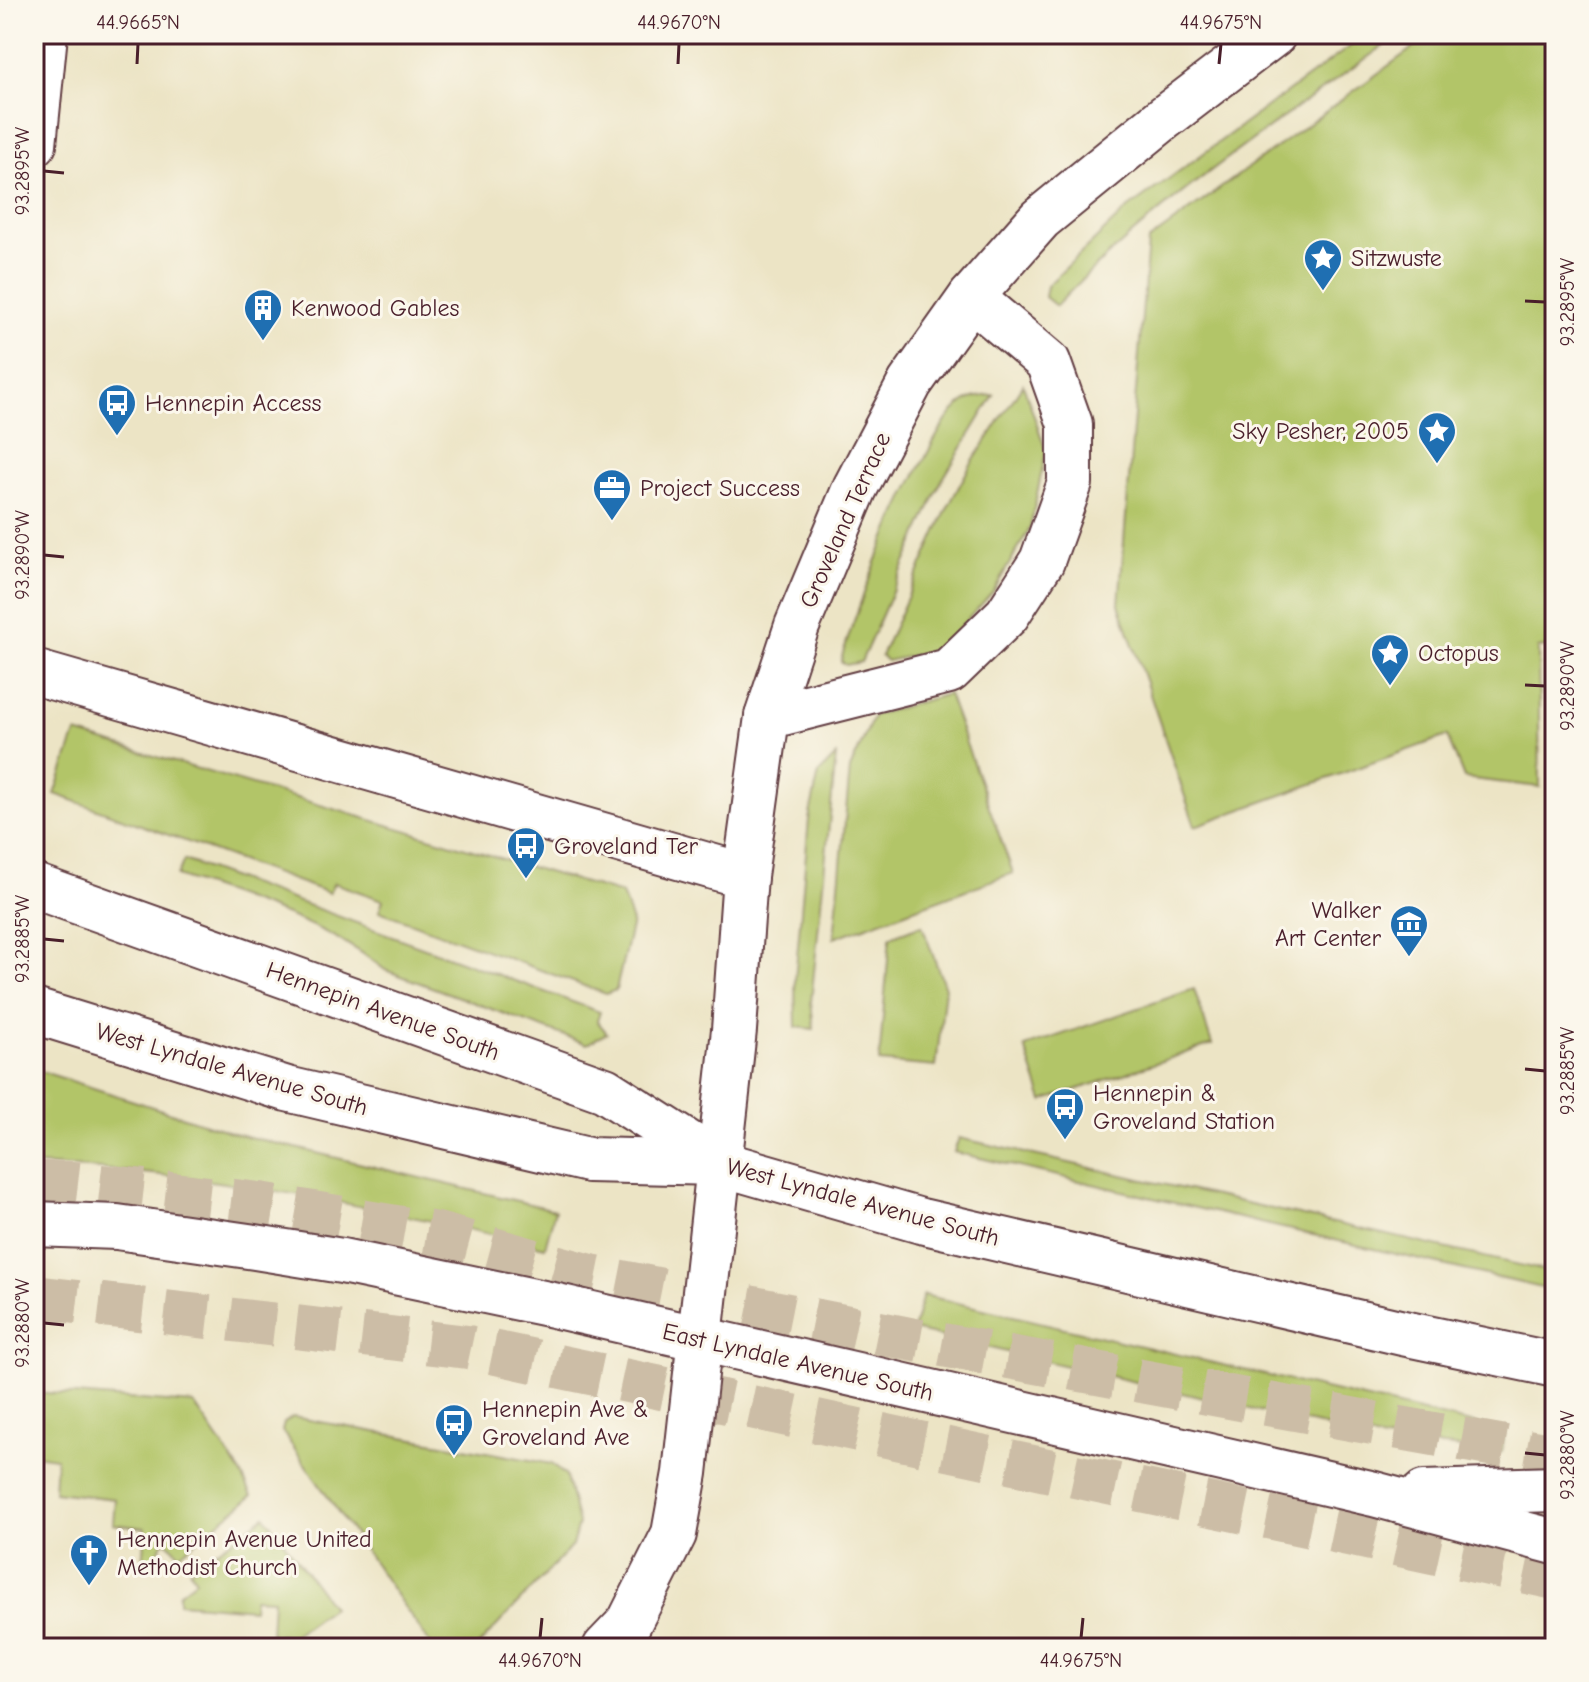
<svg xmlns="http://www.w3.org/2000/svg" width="1589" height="1682" font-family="'Comic Neue',sans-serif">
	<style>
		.green { fill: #b2c568; stroke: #7e724a; stroke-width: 2 }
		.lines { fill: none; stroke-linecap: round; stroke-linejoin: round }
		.highway-tunnel { stroke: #ccbda6; stroke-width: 44; stroke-dasharray: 44 22; stroke-linecap: butt }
		.minor-casing { stroke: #623d42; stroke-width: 48 }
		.major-casing { stroke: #623d42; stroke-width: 48 }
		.minor { stroke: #fff; stroke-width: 44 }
		.major { stroke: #fff; stroke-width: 44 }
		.ticks { fill: none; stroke: #4a1f2b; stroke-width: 3 }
		.labels { text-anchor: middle; stroke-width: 6; stroke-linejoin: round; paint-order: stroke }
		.poi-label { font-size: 24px; fill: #4a1f2b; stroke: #fbf7ec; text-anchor: start }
		.street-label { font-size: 24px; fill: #4a1f2b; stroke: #fbf7ec }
		.neatline { fill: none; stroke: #4a1f2b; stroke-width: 3 }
		.ticks-label { font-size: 20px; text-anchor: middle; fill: #4a1f2b }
	</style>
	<rect width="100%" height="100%" fill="#fbf7ec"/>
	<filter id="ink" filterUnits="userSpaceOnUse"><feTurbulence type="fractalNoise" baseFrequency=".0125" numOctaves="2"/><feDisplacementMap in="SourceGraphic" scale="16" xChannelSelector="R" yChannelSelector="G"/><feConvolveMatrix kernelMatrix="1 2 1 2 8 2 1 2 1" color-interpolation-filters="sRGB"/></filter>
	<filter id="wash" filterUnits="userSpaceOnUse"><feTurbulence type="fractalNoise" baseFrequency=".006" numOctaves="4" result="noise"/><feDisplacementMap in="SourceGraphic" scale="32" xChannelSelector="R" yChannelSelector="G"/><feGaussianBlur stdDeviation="1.8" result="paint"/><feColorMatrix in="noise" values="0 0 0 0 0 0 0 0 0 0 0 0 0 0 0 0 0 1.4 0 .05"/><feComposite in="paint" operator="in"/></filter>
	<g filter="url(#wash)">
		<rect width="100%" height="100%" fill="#ece4c5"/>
		<!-- green -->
		<g class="green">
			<path d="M1367,34H1400C1282,120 1157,200 1056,306L1045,297L1047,286L1126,210Z"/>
			<path d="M1432,34H1555V646L1538,648L1540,787L1464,778L1447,736L1195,826L1119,604L1148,241Z"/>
			<path d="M1023,384L1046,451L1030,528L993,592L939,650L887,661L881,656L947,509L970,466Z"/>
			<path d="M994,395L941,482L861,662L846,665L841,661L843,653C866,585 890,520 925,458C934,441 945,418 959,406C969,397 982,396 994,395Z"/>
			<path d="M948,694L1013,873L834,938L850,769L874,715Z"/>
			<path d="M76,733L622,894L632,922L616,990L606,994L379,911L383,900L334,883L329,893L55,794Z"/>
			<path d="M836,756L811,1002L814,1029L796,1027L795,980L809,819L819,773Z"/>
			<path d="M184,860L600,1012L597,1021L607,1033L587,1044L385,970C326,922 248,901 177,876Z"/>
			<path d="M922,925L945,988L936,1067L879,1062L890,937Z"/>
			<path d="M1194,989L1212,1044L1043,1101L1025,1047Z"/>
			<path d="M34,1069L237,1134L555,1210L545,1247C377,1207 207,1172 34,1165Z"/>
			<path d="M959,1138L1555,1273V1291L954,1152Z"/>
			<path d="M923,1295L1505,1431L1502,1452L1383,1440L913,1330Z"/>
			<path d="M34,1392L194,1404L241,1473L252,1496L180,1554L165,1540L151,1565L143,1564L146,1528L113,1524L115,1499L54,1492L56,1458L34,1455Z"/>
			<path d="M293,1417L552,1464L566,1476L578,1524L572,1546L476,1648H433L282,1431L284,1423Z"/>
			<path d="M265,1516L332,1607L292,1636L271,1635L273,1599L254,1598L253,1609L179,1603V1593L196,1580L190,1570Z"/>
		</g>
	</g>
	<g filter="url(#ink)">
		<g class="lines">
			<!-- highway-tunnel -->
			<g class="highway-tunnel">
				<path d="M34,1183H75L260,1204L437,1234L591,1276L915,1340L1555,1456"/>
				<path d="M34,1297L468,1347L1555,1578"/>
			</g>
			<!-- minor casing -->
			<g class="minor-casing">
				<g id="minor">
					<path d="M34,144L45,34"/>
					<path d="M34,672L745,876"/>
					<path d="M767,717L949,671L1007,615L1042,561L1070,483V424L1048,362L971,297"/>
					<path d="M605,1648L629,1623L674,1534L685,1473L734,1030L745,876L767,717L797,626L855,488L910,383L971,297L1040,219L1164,118L1274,34"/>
				</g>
			</g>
			<!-- major casing -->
			<g class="major-casing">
				<g id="major">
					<path d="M34,886L605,1090L719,1163"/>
					<path d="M34,1011L287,1089L588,1160L719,1163L921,1221L1403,1333L1555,1365"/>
					<path d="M34,1224L117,1227L255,1247L342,1261L553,1305L1374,1494L1555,1542"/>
					<path d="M1424,1493L1555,1489"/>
				</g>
			</g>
			<!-- minor -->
			<use href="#minor" class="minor"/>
			<!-- major -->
			<use href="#major" class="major"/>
		</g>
	</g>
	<!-- ticks -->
	<path class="ticks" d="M137,64L138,44M678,64L679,44M1219,64L1221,44M44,171L64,173M1525,301L1545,302M44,555L64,557M1525,685L1545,686M44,939L64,941M1525,1069L1545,1071M44,1323L64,1325M1525,1453L1545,1455M540,1638L542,1618M1081,1638L1083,1618"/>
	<!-- icons -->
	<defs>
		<g id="sight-pin" transform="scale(2)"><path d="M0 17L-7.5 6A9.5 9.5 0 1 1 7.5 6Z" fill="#1f6fb2" stroke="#fbf7ec"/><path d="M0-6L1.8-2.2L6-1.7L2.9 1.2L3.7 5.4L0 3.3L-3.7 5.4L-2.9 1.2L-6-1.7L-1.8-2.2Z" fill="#fff"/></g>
		<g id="building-pin" transform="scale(2)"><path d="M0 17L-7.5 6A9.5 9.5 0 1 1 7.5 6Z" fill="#1f6fb2" stroke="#fbf7ec"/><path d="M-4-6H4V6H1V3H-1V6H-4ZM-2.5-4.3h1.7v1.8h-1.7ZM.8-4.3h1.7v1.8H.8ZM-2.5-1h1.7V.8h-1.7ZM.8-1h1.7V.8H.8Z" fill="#fff"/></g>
		<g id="bus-pin" transform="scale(2)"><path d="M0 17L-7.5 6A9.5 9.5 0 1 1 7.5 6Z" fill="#1f6fb2" stroke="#fbf7ec"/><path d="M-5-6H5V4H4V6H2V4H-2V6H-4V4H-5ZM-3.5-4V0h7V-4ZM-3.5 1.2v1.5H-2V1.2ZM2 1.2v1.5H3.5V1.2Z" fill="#fff"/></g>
		<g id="office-pin" transform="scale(2)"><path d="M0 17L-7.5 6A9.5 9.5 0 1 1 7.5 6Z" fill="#1f6fb2" stroke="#fbf7ec"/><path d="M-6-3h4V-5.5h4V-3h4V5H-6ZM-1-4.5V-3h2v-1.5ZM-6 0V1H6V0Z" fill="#fff"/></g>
		<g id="museum-pin" transform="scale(2)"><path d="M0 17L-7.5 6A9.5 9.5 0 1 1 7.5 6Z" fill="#1f6fb2" stroke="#fbf7ec"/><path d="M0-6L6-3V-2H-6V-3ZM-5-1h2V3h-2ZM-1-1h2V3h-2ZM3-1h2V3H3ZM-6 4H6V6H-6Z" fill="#fff"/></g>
		<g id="church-pin" transform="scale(2)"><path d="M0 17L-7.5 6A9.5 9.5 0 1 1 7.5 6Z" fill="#1f6fb2" stroke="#fbf7ec"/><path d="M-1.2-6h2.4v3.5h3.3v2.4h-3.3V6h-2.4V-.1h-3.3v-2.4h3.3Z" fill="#fff"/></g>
	</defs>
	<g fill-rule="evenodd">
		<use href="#sight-pin" x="1323" y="258"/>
		<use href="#building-pin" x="263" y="308"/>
		<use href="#bus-pin" x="117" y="403"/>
		<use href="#sight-pin" x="1437" y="431"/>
		<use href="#office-pin" x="612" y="488"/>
		<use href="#sight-pin" x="1390" y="653"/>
		<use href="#bus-pin" x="526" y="846"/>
		<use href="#museum-pin" x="1409" y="924"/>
		<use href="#bus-pin" x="1065" y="1107"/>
		<use href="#bus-pin" x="454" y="1423"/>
		<use href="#church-pin" x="89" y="1553"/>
	</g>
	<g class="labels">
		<!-- poi labels -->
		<g class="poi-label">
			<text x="1351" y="266">Sitzwuste</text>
			<text x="291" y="316">Kenwood Gables</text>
			<text x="145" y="411">Hennepin Access</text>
			<text x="1409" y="439" text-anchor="end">Sky Pesher, 2005</text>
			<text x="640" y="496">Project Success</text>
			<text x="1418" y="661">Octopus</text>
			<text x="554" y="854">Groveland Ter</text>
			<text x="1381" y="918" text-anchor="end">Walker<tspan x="1381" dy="28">Art Center</tspan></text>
			<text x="1093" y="1101">Hennepin &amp;<tspan x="1093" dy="28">Groveland Station</tspan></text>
			<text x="482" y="1417">Hennepin Ave &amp;<tspan x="482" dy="28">Groveland Ave</tspan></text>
			<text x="117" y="1547">Hennepin Avenue United<tspan x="117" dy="28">Methodist Church</tspan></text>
		</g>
		<!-- street labels -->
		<g class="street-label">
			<text transform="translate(845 520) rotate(-66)" y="8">Groveland Terrace</text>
			<text transform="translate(383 1011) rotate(20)" y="8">Hennepin Avenue South</text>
			<text transform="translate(232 1069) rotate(16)" y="8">West Lyndale Avenue South</text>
			<text transform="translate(863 1202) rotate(15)" y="8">West Lyndale Avenue South</text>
			<text transform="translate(798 1362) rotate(13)" y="8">East Lyndale Avenue South</text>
		</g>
	</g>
	<!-- margin -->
	<rect width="1589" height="1682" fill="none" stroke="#fbf7ec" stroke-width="88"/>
	<rect x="44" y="44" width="1501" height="1594" class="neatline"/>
	<g class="ticks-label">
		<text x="138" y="29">44.9665°N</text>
		<text x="679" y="29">44.9670°N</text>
		<text x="1221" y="29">44.9675°N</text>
		<text transform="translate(22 171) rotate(-90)" y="7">93.2895°W</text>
		<text transform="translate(1567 302) rotate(-90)" y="7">93.2895°W</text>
		<text transform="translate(22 555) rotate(-90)" y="7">93.2890°W</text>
		<text transform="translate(1567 686) rotate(-90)" y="7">93.2890°W</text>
		<text transform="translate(22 939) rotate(-90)" y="7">93.2885°W</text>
		<text transform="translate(1567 1071) rotate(-90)" y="7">93.2885°W</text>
		<text transform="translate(22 1323) rotate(-90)" y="7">93.2880°W</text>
		<text transform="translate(1567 1455) rotate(-90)" y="7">93.2880°W</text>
		<text x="540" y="1667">44.9670°N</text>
		<text x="1081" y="1667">44.9675°N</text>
	</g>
</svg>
